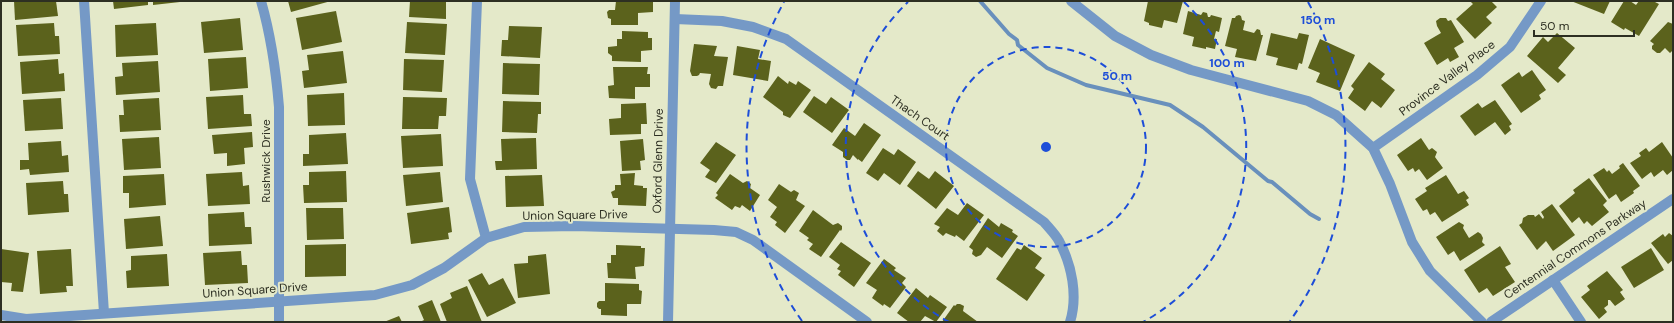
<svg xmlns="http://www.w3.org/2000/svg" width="1674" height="323" font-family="'DM Sans',sans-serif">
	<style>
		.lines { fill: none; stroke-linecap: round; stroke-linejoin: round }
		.stream { stroke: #6990bc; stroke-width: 4 }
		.building { fill: #5b621c }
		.minor { stroke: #7599c6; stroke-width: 10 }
		.ring { fill: none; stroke: #1d4ed8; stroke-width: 2; stroke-dasharray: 7 5 }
		.labels { text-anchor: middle; stroke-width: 4; stroke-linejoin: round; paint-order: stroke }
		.street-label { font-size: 12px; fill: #2d2f22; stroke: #e4e9c9 }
		.centre { fill: #1d4ed8; stroke: #e4e9c9; stroke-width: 2 }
		.ring-label { font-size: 12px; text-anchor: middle; font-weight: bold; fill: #1d4ed8; stroke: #e4e9c9; stroke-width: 4; stroke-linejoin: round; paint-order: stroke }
	</style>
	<rect width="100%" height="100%" fill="#e4e9c9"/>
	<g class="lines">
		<!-- stream -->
		<path class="stream" d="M980,1L1009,34L1017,40L1018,45L1047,68L1086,85L1170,105L1203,127L1268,181L1272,182L1310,214L1319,219"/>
	</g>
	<!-- building -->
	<g class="building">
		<path d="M14,1H56L58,16L15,20Z"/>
		<path d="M113,1H148V5L114,9Z"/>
		<path d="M153,1H180V2L153,5Z"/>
		<path d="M288,1H331L291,12Z"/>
		<path d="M410,1H446V19L409,17Z"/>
		<path d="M616,1H653V12L638,13V25H611V19L608,18L607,12L609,10H615Z"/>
		<path d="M1148,1H1183L1177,23L1164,20L1162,28L1149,25V23L1144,21Z"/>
		<path d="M1470,1H1491L1497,7L1486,17L1492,23L1475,39L1456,19L1473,4Z"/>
		<path d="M1571,1H1610L1604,14Z"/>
		<path d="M1624,1H1630L1636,5L1639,1H1653L1659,4L1639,36L1625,28L1624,30L1611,22Z"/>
		<path d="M336,11L342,42L302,50L296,18Z"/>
		<path d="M1188,11L1201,15L1203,12L1207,13L1208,17H1210L1211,15L1222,18L1219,32L1216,31L1214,39H1217L1215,49L1206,47V49L1192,46L1194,37L1183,34Z"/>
		<path d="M1239,15L1241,16L1242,20L1245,21L1243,30L1254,33L1257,29L1260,30L1261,35H1263L1256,61L1235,57L1237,49L1225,46L1232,18H1235L1236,16Z"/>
		<path d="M240,18L243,50L204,53L201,22Z"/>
		<path d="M1440,18H1446L1448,21L1451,20L1464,42L1454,48L1459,57L1450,62L1448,58L1437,65L1424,43L1441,33L1437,26L1436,21Z"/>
		<path d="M407,22L447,24L445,55L405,53Z"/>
		<path d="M1668,22L1673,24V50L1670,53L1665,48L1660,53H1657L1652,49V46L1654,44L1650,41Z"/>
		<path d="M54,23L55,36H59L60,54L18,56L16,25Z"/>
		<path d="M156,23L158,55L116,57L115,25Z"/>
		<path d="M509,26L542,27L540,58L501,56L502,40H508Z"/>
		<path d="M622,31L648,32V38H652V50L641,51V62L612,61V56L608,53V47L617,46V39H622Z"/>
		<path d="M1271,33L1297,39L1299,33L1309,35L1302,64L1299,63L1297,70L1276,65L1278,58L1266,55Z"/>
		<path d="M1557,33L1575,48L1558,68L1566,75L1558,83L1527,56L1543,37L1548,42Z"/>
		<path d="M1320,39L1355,55L1340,91L1316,82L1320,73L1308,68Z"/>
		<path d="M694,44L717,46L714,56L728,57L723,86H718L716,89L711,88L709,84L711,74L700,73L699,75L697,76H692L690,71Z"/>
		<path d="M737,46L760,50L758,59L771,61L768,81L733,75Z"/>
		<path d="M343,51L347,83L304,88L302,71L309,70L307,55Z"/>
		<path d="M246,57L248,88L210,91L208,59Z"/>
		<path d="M58,59L59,74L64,73L65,91L22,94L20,62Z"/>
		<path d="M404,59L444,60L442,92L403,90Z"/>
		<path d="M158,61L160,92L116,95L115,77L123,76L122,63Z"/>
		<path d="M1369,62L1385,74L1381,79L1395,90L1381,108L1372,101L1365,111L1348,98L1354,89L1351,86Z"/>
		<path d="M503,63L540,64L539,95L502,94Z"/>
		<path d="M613,67H648L647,74H650V87H635V99L609,98L608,86L614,85Z"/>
		<path d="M1532,70L1546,90L1539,95L1541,99L1521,113L1501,85L1519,72L1522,77Z"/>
		<path d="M778,76L788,84L789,81L796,85L798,81L811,90L790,118L783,115V112L763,97Z"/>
		<path d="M344,93L345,125L308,126L307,95Z"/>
		<path d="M243,95L244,114H251L252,126L208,129L206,97Z"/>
		<path d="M814,96L826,104L831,97L849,110L832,133L803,112Z"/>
		<path d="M403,97L447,98L446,116H439L438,129H402Z"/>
		<path d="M61,98L63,129L25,131L23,100Z"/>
		<path d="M159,98L161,130L120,132L119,115H124L123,100Z"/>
		<path d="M1495,100L1512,124L1509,126L1511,130L1505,135L1495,122L1475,136L1460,116L1478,103L1482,108Z"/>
		<path d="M503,101L541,102V114H538L537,133L502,132Z"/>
		<path d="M646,103L647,124H641V134L610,135L609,119L621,118V104Z"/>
		<path d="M864,123L881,135L862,162L858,159V160L853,155L850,160H847L843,157V152L832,145L844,128L855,136Z"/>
		<path d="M252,132L253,147L244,148L245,164L227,166V153L214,154L212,135Z"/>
		<path d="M346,133L348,164L303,166V154H309V135Z"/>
		<path d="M441,134L443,166L403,168L401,136Z"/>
		<path d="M159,137L161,168L124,170L122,139Z"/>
		<path d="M536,138L537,169L496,170L495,161H502L501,139Z"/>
		<path d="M1421,138L1429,150L1432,148L1437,152L1435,157L1443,168L1427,180L1419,169L1415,172L1413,168L1408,171L1397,155Z"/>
		<path d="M643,139L645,160L640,161L641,170L622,171L620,141Z"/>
		<path d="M61,141L62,156L68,155L69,172L30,175L29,169L20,170V160H29L28,143Z"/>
		<path d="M716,142L736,155L716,183L705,177L710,170L700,163Z"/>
		<path d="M1662,142L1673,158V170L1667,175L1663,170L1654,177L1651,172L1642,179L1630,163L1641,156L1639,153L1646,148L1649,152Z"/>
		<path d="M883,148L894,155L898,149L916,162L900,185L884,173L878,181L866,173Z"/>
		<path d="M1623,163L1640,186L1633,191L1634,193L1621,202L1616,194L1609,199L1593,175L1604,168L1607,172L1609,170L1612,174L1620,168L1619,166Z"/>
		<path d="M346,171L347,202L304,203L303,185H309V172Z"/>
		<path d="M918,171L929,179L935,171L954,186L936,209L907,186Z"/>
		<path d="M242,172L243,186L249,185L250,204L208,206L206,174Z"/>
		<path d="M440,172L443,202L406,206L403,175Z"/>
		<path d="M635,173L634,185L643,186V188H647L646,206L618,205V198H613L611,192L615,190V185H621L620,174Z"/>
		<path d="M164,174L166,205L129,208V193H123V176Z"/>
		<path d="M730,174L743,183L747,181L751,184L750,188L760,195L750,211L742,205L740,208L735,206L732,210L715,198L718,195L716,193Z"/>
		<path d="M542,175L544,206L506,207L505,176Z"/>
		<path d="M1446,175L1458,194L1464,191L1469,198L1466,200L1469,205L1442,222L1435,212L1430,215L1427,209L1423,211L1415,199L1427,191L1425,188Z"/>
		<path d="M1589,178L1607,201L1603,205L1609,212L1592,226L1587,221L1584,224L1579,217L1572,223L1559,206L1575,193L1573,190Z"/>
		<path d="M63,181L64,194H68L69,212L28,215L26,183Z"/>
		<path d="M779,184L791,192L794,190L799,193L796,200L805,206L785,233L775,225L777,222L770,217L777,207L768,200Z"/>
		<path d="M967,203L984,215L964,241L956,235L955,237L946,233L943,236L937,231L940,227L934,224L947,208L958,215Z"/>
		<path d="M1552,204L1575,235L1553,251L1546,241L1537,250L1519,225L1522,223L1523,218L1528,215H1534L1535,217L1539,214L1543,219L1544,217L1541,212Z"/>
		<path d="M449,207L452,232L448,233L449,239L411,244L407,213Z"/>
		<path d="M306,208H343L344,239L307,240Z"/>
		<path d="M813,210L833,225L838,223L842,226V229L841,231L840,230L821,257L809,249L813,244L807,240L809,238L799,231Z"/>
		<path d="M244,212L245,227H251L252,244L209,246L208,214Z"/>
		<path d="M160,216L163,246L126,249L124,219Z"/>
		<path d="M988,218L999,227L1001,223L1013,230L1012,232L1018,236L1002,258L987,247L981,255L976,257L972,254L973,250L969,247Z"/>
		<path d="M1459,222L1464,225L1463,228L1469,238L1478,232L1481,234L1483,238L1482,242L1485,245L1460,261L1454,251L1448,255L1436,237Z"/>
		<path d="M1669,233L1673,236V260L1668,264L1651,243L1663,234L1665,237Z"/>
		<path d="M841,242L871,263L854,287L838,275L841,271L837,269L840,265L829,257Z"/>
		<path d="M346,244V276L305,277V245Z"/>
		<path d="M616,245L641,246V248H645L644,266L635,267L636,279L608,278L607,263H611V255H616Z"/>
		<path d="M1024,245L1042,258L1035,268L1045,275L1027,301L996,279L1017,248L1021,250Z"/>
		<path d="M1500,246L1511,264L1505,267L1515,282L1493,296L1487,288L1479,293L1464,270Z"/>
		<path d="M1651,248L1664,270L1634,288L1621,267Z"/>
		<path d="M1,249L29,253L23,292L11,291L12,283L1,282Z"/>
		<path d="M71,249L73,286H66L67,292L40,294L37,251Z"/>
		<path d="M241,251L242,265H247L248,283L205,285L203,253Z"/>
		<path d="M167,254L169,286L127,288L126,271L131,270V256Z"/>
		<path d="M546,254L550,294L518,298L514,264L528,263V256Z"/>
		<path d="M884,259L896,268L894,270L906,278L902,283L906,287L890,308L884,304L883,306L872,298L877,290L866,283Z"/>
		<path d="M1607,271L1623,290L1620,292L1625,299L1615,306L1610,300H1608V305L1604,308L1607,312L1599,319L1581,297L1590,290L1587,286Z"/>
		<path d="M482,273L489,285L503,278L516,303L487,317L468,280Z"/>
		<path d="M605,283L639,284V290L642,291L641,304H627V316L601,315V309H599L597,307V303L599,301H605Z"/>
		<path d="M467,286L482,322H447L440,304L452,298L450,293Z"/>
		<path d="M916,288L928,298L930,295L947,307L936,322L925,316L920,322H909L897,313Z"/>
		<path d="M432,300L441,322H420L424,320L418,306Z"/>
		<path d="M957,304H960L964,306L963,311L978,322H942L954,305L955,306Z"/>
		<path d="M399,316L402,322H384Z"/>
	</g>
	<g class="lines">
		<!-- minor -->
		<g class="minor">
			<path d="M84,1L104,313"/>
			<path d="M261,1C271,36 276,71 279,107V322"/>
			<path d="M477,1L470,179L486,238"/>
			<path d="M1071,1L1115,36L1151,55L1191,70L1308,101L1336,115L1373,148L1390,184L1412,242L1430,271L1482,322"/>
			<path d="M675,19L722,21L753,27L786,39L1044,222C1049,228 1056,235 1059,241C1072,265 1078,296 1070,322"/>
			<path d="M1373,148L1477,75L1510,47L1541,1"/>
			<path d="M1553,280L1581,322"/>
			<path d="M1,315L26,319L375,295L412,285L444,268L486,238L524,227L574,226L714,230L736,232L753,240L867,322"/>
			<path d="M668,322L675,1"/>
			<path d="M1491,322L1673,199"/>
		</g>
	</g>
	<!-- distance rings -->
	<g class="ring">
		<circle cx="1046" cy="147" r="100"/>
		<path d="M949 322A200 200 0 0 1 908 2M1184 2A200 200 0 0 1 1143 322"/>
		<path d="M802 321A300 300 0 0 1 784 2M1308 2A300 300 0 0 1 1290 321"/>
	</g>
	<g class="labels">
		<!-- street labels -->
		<g class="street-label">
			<text transform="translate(1447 78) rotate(-37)" y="4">Province Valley Place</text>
			<text transform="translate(920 118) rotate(35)" y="4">Thach Court</text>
			<text transform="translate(266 161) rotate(-90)" y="4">Rushwick Drive</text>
			<text transform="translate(658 161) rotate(-89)" y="4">Oxford Glenn Drive</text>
			<text transform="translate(575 215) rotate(-1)" y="4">Union Square Drive</text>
			<text transform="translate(1575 249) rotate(-34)" y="4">Centennial Commons Parkway</text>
			<text transform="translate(255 290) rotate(-4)" y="4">Union Square Drive</text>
		</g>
	</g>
	<circle cx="1046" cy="147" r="6" class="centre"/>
	<g class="ring-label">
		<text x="1318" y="24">150 m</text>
		<text x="1227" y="67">100 m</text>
		<text x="1117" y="80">50 m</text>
	</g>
	<!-- border -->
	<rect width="1674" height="323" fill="none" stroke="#2d2f22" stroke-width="4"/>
	<!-- scale -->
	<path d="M1534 30v6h100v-6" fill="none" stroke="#2d2f22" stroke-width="2"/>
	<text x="1540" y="30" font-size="12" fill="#2d2f22" stroke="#e4e9c9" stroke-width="3" paint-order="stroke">50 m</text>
</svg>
